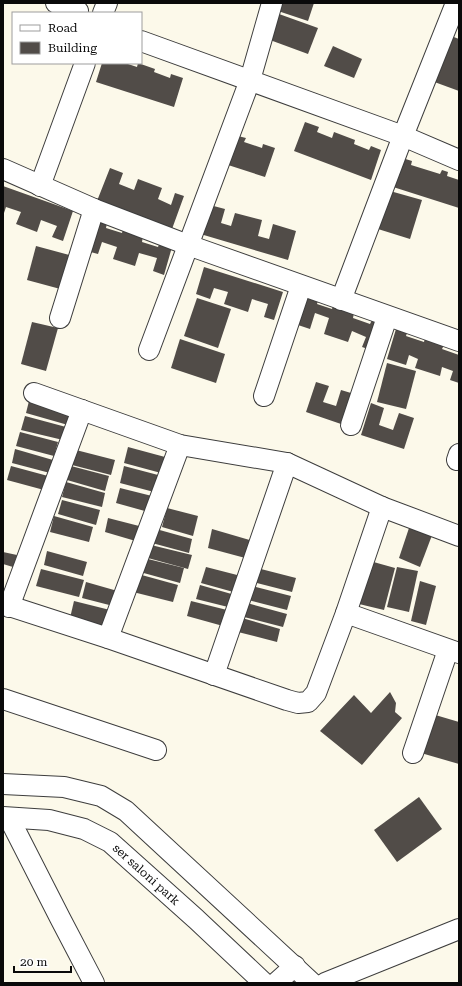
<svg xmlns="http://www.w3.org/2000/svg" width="462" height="986" font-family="'Roboto Serif',serif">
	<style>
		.building { fill: #514c48 }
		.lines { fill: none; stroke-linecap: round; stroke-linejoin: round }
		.minor-casing { stroke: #3d3d3d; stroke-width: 22 }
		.minor { stroke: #fff; stroke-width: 20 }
		.labels { text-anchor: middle; stroke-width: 4; stroke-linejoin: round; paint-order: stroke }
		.street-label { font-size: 12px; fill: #0a0a0a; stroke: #fff }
	</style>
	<rect width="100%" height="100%" fill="#fcf9ea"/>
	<!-- building -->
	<g class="building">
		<path d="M281,3H314L308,21L278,11Z"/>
		<path d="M279,14L318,28L308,54L270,40Z"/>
		<path d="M446,34L459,39V91L429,80Z"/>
		<path d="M333,46L362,59L354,78L324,66Z"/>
		<path d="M102,63H125L137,67L138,63L155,69L154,72L170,78L171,74L183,78L174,107L96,82Z"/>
		<path d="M305,122L319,127L317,132L332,138L334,132L355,140L354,144L369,150L371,146L381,150L371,180L294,151Z"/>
		<path d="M234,135L246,138L244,142L262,148L263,144L275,148L265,177L225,164Z"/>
		<path d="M399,157L412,161L411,165L440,174L442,170L448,172L447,176L459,180V208L390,186Z"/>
		<path d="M110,168L123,173L119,184L134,190L138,179L162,188L158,199L171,205L175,193L184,196L172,229L97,201Z"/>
		<path d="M3,186L73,211L63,241L52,237L57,226L41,220L37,232L16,224L21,212L6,207L3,216Z"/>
		<path d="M390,191L422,200L410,239L378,229Z"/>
		<path d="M206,204L225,209L221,223L231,226L235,213L262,220L258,236L269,239L273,224L296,231L288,260L197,233Z"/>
		<path d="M92,219L107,223L106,228L122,233L123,229L143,236L142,242L158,247L160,242L172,247L164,275L153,271L157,258L139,253L135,266L113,259L117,247L102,242L98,254L83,250Z"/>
		<path d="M36,246L73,256L64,290L27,280Z"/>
		<path d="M204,267L283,292L274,320L264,317L268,304L252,299L248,312L224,304L228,292L214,288L210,299L196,294Z"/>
		<path d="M304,296L318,301L317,304L332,309L333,306L354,313L353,318L370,324L372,320L380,323L371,350L362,347L366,337L352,331L348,342L324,334L329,318L315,313L310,329L295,324Z"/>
		<path d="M197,298L231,309L218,348L184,336Z"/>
		<path d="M32,322L58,328L46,371L21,364Z"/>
		<path d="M396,329L407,333L406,336L424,342L425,338L444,345L442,349L459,355V383L450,380L453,371L442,367L440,376L415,368L418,359L409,355L406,365L387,359Z"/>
		<path d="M180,339L225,354L216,383L171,368Z"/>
		<path d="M387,363L416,371L406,409L377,402Z"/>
		<path d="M316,382L329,386L323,402L336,406L341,390L351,393L341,424L306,412Z"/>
		<path d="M30,397L72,408L68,425L26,413Z"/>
		<path d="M371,403L384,408L379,425L393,430L399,413L414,418L404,449L361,435Z"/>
		<path d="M25,416L66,427L63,440L21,430Z"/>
		<path d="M20,432L58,442L54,456L16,446Z"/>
		<path d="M128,447L165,457L161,473L124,463Z"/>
		<path d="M15,449L53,460L50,473L12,463Z"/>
		<path d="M76,450L115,460L111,475L72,465Z"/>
		<path d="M11,466L48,476L44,490L7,480Z"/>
		<path d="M71,466L109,476L105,491L67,480Z"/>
		<path d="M124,466L158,475L154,492L120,483Z"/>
		<path d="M66,482L105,493L102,507L62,497Z"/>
		<path d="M120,488L156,497L152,513L116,503Z"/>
		<path d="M62,500L100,510L96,525L58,514Z"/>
		<path d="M167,508L198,516L193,536L162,527Z"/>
		<path d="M54,516L93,527L89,542L50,532Z"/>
		<path d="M108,518L143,527L139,542L105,532Z"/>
		<path d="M411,522L434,530L420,567L399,558Z"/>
		<path d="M156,529L192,539L189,553L152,543Z"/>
		<path d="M212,529L253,541L249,559L208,548Z"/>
		<path d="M151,545L192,555L188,569L148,558Z"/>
		<path d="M47,551L87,562L83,576L44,565Z"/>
		<path d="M3,552L17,555L13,567L3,564Z"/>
		<path d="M144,558L184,568L180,583L140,572Z"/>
		<path d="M370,561L395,568L384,610L359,604Z"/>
		<path d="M206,567L241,576L237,593L201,583Z"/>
		<path d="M397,567L418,571L409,612L387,607Z"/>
		<path d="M257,568L296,578L292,592L253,582Z"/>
		<path d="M41,569L84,580L79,597L36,586Z"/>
		<path d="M138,574L178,585L173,602L133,592Z"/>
		<path d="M420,581L436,586L426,625L411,621Z"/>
		<path d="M86,582L121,592L117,607L82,598Z"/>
		<path d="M200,585L235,595L232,608L196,599Z"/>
		<path d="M252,586L291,596L287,610L248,600Z"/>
		<path d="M74,601L114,611L110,629L70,618Z"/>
		<path d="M191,601L227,610L223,626L187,616Z"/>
		<path d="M247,603L287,614L283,627L244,617Z"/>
		<path d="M242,618L280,629L277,642L238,632Z"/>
		<path d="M390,692L396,703L395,712L402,718L362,765L320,731L354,695L371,713Z"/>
		<path d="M432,714L459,722V764L421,753Z"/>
		<path d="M419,797L442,829L397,862L374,830Z"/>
	</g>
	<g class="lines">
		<!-- minor casing -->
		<g class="minor-casing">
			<g id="minor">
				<path d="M56,3L78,11"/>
				<path d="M103,13L107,3"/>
				<path d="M141,41L403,136L459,160"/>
				<path d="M3,169L94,209L188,245L459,341"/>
				<path d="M40,186L85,63"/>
				<path d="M341,300L403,136L456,3"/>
				<path d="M60,318L94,209"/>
				<path d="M149,350L250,80L272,3"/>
				<path d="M34,393L180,445L287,463L382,507L459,536"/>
				<path d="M264,396L301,286"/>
				<path d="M351,425L387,317"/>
				<path d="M457,460L459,454"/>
				<path d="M3,604L108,638L287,700L298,703L308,702L316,693L346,613L382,507"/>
				<path d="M9,607L82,410"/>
				<path d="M346,613L459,653"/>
				<path d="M108,638L180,445"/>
				<path d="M214,675L287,463"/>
				<path d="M3,699L156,750"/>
				<path d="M413,753L448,650"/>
				<path d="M3,784L64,787L101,796L126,811L312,983"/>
				<path id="s1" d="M3,817L49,820L84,829L110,842L196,919L264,983"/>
				<path d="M9,818L60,918L94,983"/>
				<path d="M276,983L295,966"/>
				<path d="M325,983L459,929"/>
			</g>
		</g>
		<!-- minor -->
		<use href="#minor" class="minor"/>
	</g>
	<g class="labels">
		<!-- street labels -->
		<g class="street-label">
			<text dy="4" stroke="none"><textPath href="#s1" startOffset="160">ser saloni park</textPath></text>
		</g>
	</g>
	<!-- border -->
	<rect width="462" height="986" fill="none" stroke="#0a0a0a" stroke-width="8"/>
	<!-- legend -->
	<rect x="12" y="12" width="130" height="52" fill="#ffffff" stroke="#9d9d9d"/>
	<rect x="20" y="25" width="20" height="6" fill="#ffffff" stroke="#9d9d9d"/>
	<text x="48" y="32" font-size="12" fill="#0a0a0a">Road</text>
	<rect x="20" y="42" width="20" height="12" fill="#514c48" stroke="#9d9d9d"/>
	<text x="48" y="52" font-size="12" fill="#0a0a0a">Building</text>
	<!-- scale -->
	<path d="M14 966v6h57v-6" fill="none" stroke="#0a0a0a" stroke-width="2"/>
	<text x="20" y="966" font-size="12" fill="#0a0a0a" stroke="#ffffff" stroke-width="3" paint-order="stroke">20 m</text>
</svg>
